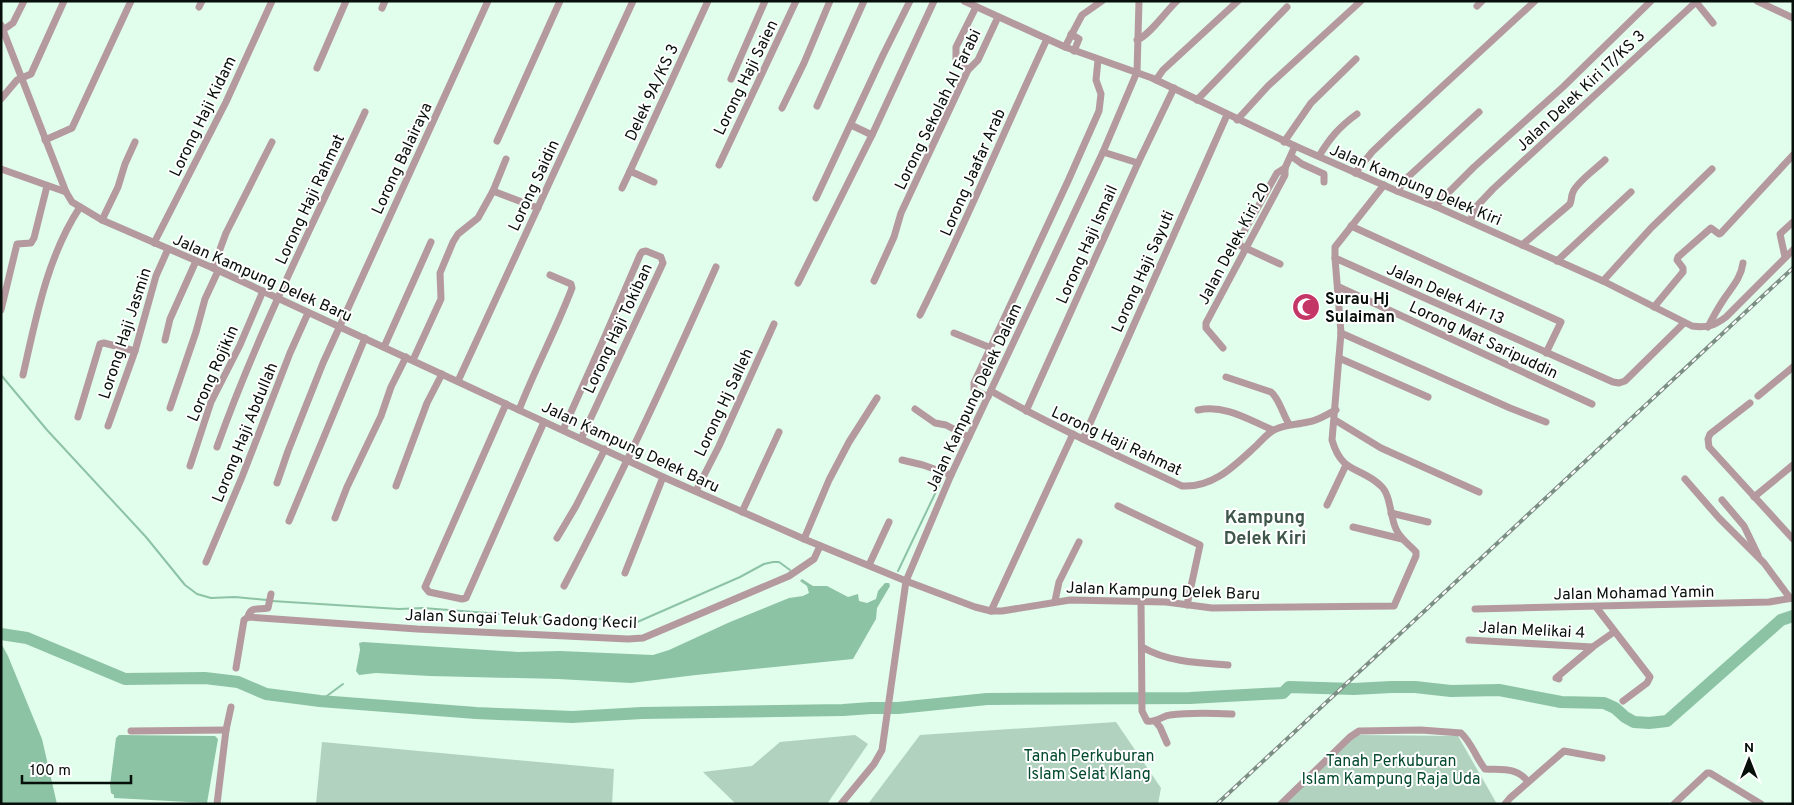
<svg xmlns="http://www.w3.org/2000/svg" width="1794" height="805" font-family="Overpass,sans-serif">
	<style>
		.green { fill: #b0d2be }
		.water { fill: #8dc3a5 }
		.lines { fill: none; stroke-linecap: round; stroke-linejoin: round }
		.stream { stroke: #8dc3a5; stroke-width: 2 }
		.river { stroke: #8dc3a5; stroke-width: 12 }
		.minor { stroke: #b49a9e; stroke-width: 7 }
		.rail-casing { stroke: #7c8f84; stroke-width: 4 }
		.rail { stroke: #fff; stroke-width: 2; stroke-dasharray: 5.5; stroke-linecap: butt }
		.labels { text-anchor: middle; stroke-width: 4; stroke-linejoin: round; paint-order: stroke }
		.street-label { font-size: 16px; fill: #060f0a; stroke: #fff }
		.poi-label { font-size: 16px; font-weight: bold; fill: #060f0a; stroke: #fff; text-anchor: start }
		.park-label { font-size: 16px; fill: #02492d; stroke: #fff }
		.neighbourhood-label { font-size: 18px; font-weight: bold; fill: #3f574a; stroke: #fff }
	</style>
	<rect width="100%" height="100%" fill="#e1fdec"/>
	<!-- green -->
	<g class="green">
		<path d="M1116,722L1161,788L1158,804H868L920,735Z"/>
		<path d="M855,735L868,744L827,804H736L703,772L752,766L780,742Z"/>
		<path d="M1358,735L1458,736L1497,804H1284L1352,738Z"/>
		<path d="M322,742L614,769L612,804H316Z"/>
	</g>
	<!-- water -->
	<g class="water">
		<path d="M802,579L813,586H827L848,597L858,594L859,601L867,603L876,599L878,591L885,583H889L890,586L877,608L876,619L853,659L696,675L631,683L558,679L430,676L376,673L359,675L356,671L360,650L359,643L363,642L518,652L560,651L653,655L669,650L730,622L789,598L803,596L809,593L807,586L800,581Z"/>
		<path d="M1,643L8,656L42,739L57,804H1Z"/>
		<path d="M119,735L215,736L218,739L207,803L114,798V795L111,793L110,785L116,738Z"/>
	</g>
	<g class="lines">
		<!-- stream -->
		<g class="stream">
			<path d="M1,375L47,430L146,537L185,585L197,594L211,598L235,597L267,600"/>
			<path d="M898,571L943,477"/>
			<path d="M272,601L399,609L423,608L567,619L583,617L635,623L740,577L764,564L773,562H779L790,570"/>
			<path d="M320,701L343,684"/>
		</g>
		<!-- river -->
		<path class="river" d="M1,634L27,638L125,679L205,678L238,682L266,694L320,701L476,713L572,717L642,713L843,710L871,708H898L987,699L1190,698L1283,693L1289,687L1354,689L1391,687H1415L1451,691L1499,690L1561,702L1604,703L1615,708L1625,717L1634,722L1649,723L1667,721L1781,620L1793,616"/>
		<!-- minor -->
		<g class="minor">
			<path d="M964,1L1065,47L1152,78L1295,146L1397,191L1435,206L1603,281L1692,326C1707,328 1714,326 1726,317L1793,250"/>
			<path d="M1757,1L1793,18"/>
			<path d="M1477,6L1482,1"/>
			<path d="M199,7L202,1"/>
			<path d="M382,8L385,1"/>
			<path d="M1,25L66,192L72,202L102,220L213,268L663,477L804,539L906,581L975,607L991,611H1002L1070,600L1166,602L1212,608L1394,606L1416,556V552C1410,545 1400,539 1396,529C1390,517 1391,495 1381,486C1361,466 1342,475 1332,440L1341,333L1335,258V247L1384,185"/>
			<path d="M3,30L13,23L24,1"/>
			<path d="M1071,34L1079,39L1074,51"/>
			<path d="M1137,40C1150,35 1165,12 1177,1"/>
			<path d="M1065,47L1082,15L1102,1"/>
			<path d="M317,68L346,1"/>
			<path d="M968,70L956,59V47L976,7"/>
			<path d="M731,79L765,1"/>
			<path d="M1156,80L1163,70L1238,1"/>
			<path d="M1,99L17,80L31,74L64,1"/>
			<path d="M1197,100L1287,7"/>
			<path d="M817,106L864,1"/>
			<path d="M782,108L804,63L830,1"/>
			<path d="M1237,120L1268,86L1361,1"/>
			<path d="M851,125L872,135"/>
			<path d="M45,140L72,128L131,1"/>
			<path d="M497,141L560,1"/>
			<path d="M1284,142L1311,103L1356,59"/>
			<path d="M1103,152L1138,163"/>
			<path d="M1291,156L1302,164L1324,174V182"/>
			<path d="M1319,156C1330,138 1339,127 1357,114"/>
			<path d="M719,165L796,1"/>
			<path d="M1,169L66,192"/>
			<path d="M1355,173L1372,152L1394,131L1535,1"/>
			<path d="M654,182L630,171L708,1"/>
			<path d="M622,188L630,171"/>
			<path d="M493,191L538,208"/>
			<path d="M1397,191L1409,176L1479,112"/>
			<path d="M816,198L883,55L910,1"/>
			<path d="M1435,206L1474,167L1563,87L1651,1"/>
			<path d="M102,220L118,187L125,164L135,142"/>
			<path d="M1470,221L1476,207L1493,189L1696,2L1713,23"/>
			<path d="M1351,226L1561,322L1546,353"/>
			<path d="M154,243L226,102L272,1"/>
			<path d="M1522,245L1570,204C1572,199 1571,196 1573,192C1577,182 1597,168 1605,160"/>
			<path d="M1785,257L1780,234L1793,222"/>
			<path d="M1335,258L1613,382L1619,383L1625,381L1684,323"/>
			<path d="M1557,261L1631,192"/>
			<path d="M1280,264L1237,244L1277,173L1285,168"/>
			<path d="M213,268L226,233L272,142"/>
			<path d="M874,281L894,237L901,213L968,70L978,60L998,17"/>
			<path d="M1603,281L1651,228L1712,169"/>
			<path d="M798,283L872,135L934,1"/>
			<path d="M1339,287L1592,404"/>
			<path d="M1654,307L1683,272V268L1677,260L1678,257L1711,228L1719,234L1721,233L1793,155"/>
			<path d="M1,310L17,244L31,243L34,238L47,186"/>
			<path d="M920,315C965,225 1004,131 1047,39"/>
			<path d="M1708,327C1713,317 1718,308 1724,299C1732,287 1741,278 1743,263"/>
			<path d="M954,333L991,348"/>
			<path d="M1341,333L1510,408L1546,422"/>
			<path d="M165,340L170,319L196,261"/>
			<path d="M384,347L431,242"/>
			<path d="M1223,348L1206,328V323L1285,175V168L1295,146"/>
			<path d="M1339,358L1428,397"/>
			<path d="M413,360L441,299L440,273L453,242L458,234L478,218L493,191L506,159"/>
			<path d="M23,375C36,318 47,257 80,207"/>
			<path d="M1226,377L1271,392C1279,398 1283,415 1289,424"/>
			<path d="M458,381L633,1"/>
			<path d="M991,391C1052,426 1117,455 1182,486C1214,488 1235,465 1257,445C1262,440 1268,433 1274,430C1285,424 1296,425 1308,422C1318,421 1327,414 1336,410"/>
			<path d="M1758,396L1793,367"/>
			<path d="M988,397L974,390V383L1068,181L1099,111L1101,94L1096,80L1098,60"/>
			<path d="M1750,403L1710,434L1708,439L1709,447L1793,539"/>
			<path d="M506,404L425,587L429,592L462,599L466,598L544,422"/>
			<path d="M170,408L196,332L205,299L218,271"/>
			<path d="M915,409L935,423L946,425L969,437"/>
			<path d="M519,410C535,369 556,330 572,288L571,284L550,275"/>
			<path d="M1198,410C1225,404 1249,420 1273,430"/>
			<path d="M1026,411L1138,163L1174,88"/>
			<path d="M78,417L100,344L104,343L135,351"/>
			<path d="M1335,420L1381,448L1479,492"/>
			<path d="M108,426L135,351L156,276L168,249"/>
			<path d="M563,430L606,334L640,255L642,252L646,251L661,257L663,263L581,439"/>
			<path d="M1083,439L1227,115"/>
			<path d="M217,447C258,332 314,222 365,112"/>
			<path d="M902,460L923,465L951,475"/>
			<path d="M190,466L211,402L240,345L263,291"/>
			<path d="M1685,479L1719,518L1764,563L1790,598"/>
			<path d="M277,483L288,451L323,363L488,1"/>
			<path d="M396,486L427,403L442,374"/>
			<path d="M696,491L719,446L774,324"/>
			<path d="M1754,497L1793,465"/>
			<path d="M1722,500L1744,526L1758,555"/>
			<path d="M1327,505L1346,465"/>
			<path d="M1118,506L1200,545L1187,605"/>
			<path d="M742,512L779,432"/>
			<path d="M1391,513L1428,522"/>
			<path d="M335,518L347,487L381,416L391,387L406,357"/>
			<path d="M289,521L365,338"/>
			<path d="M1353,527L1402,539"/>
			<path d="M557,538L576,506L605,449"/>
			<path d="M804,539L829,480L849,442L877,398"/>
			<path d="M206,562L242,477L290,353L308,313"/>
			<path d="M869,565L889,522"/>
			<path d="M625,573L663,477"/>
			<path d="M564,586C619,482 668,375 716,267"/>
			<path d="M1055,601L1059,582L1079,542"/>
			<path d="M1141,601L1142,711L1147,721C1156,723 1162,716 1170,715C1191,712 1211,713 1232,714"/>
			<path d="M1596,607L1650,677L1647,683L1623,701"/>
			<path d="M1475,609L1769,602L1793,598"/>
			<path d="M991,611L1073,434"/>
			<path d="M248,617C250,606 259,610 268,608L271,594"/>
			<path d="M1469,640L1592,647"/>
			<path d="M1142,647C1167,662 1199,663 1228,665"/>
			<path d="M236,668L244,620L248,617L417,629L628,639L643,638L789,576L814,559L820,546"/>
			<path d="M1559,679L1556,678L1594,646L1614,632"/>
			<path d="M1155,721L1160,727L1167,743"/>
			<path d="M131,731L226,730"/>
			<path d="M217,804L226,730L231,707"/>
			<path d="M841,804L874,764L882,750L906,581L951,475L1103,152L1137,72L1139,1"/>
			<path d="M1281,804L1350,737L1359,731L1421,730L1461,733C1472,743 1476,758 1485,769C1502,770 1518,767 1528,782"/>
			<path d="M1505,804L1510,798L1564,751L1602,758"/>
			<path d="M1674,804L1707,773H1710L1761,804"/>
		</g>
		<!-- rail casing -->
		<g class="rail-casing">
			<path id="rail" d="M1217,804L1793,268"/>
		</g>
		<!-- rail -->
		<use href="#rail" class="rail"/>
	</g>
	<!-- icons -->
	<defs>
		<g id="mosque-disc" transform="scale(1.4375)"><circle r="9.5" fill="#c43665" stroke="#fff"/><path d="M3.5-4.9A6 6 0 1 0 3.5 4.9A5 5 0 1 1 3.5-4.9Z" fill="#fff"/></g>
	</defs>
	<g fill-rule="evenodd">
		<use href="#mosque-disc" x="1306" y="307"/>
	</g>
	<g class="labels">
		<!-- street labels -->
		<g class="street-label">
			<text transform="translate(745 77) rotate(-64)" y="6">Lorong Haji Saien</text>
			<text transform="translate(1580 90) rotate(-43)" y="6">Jalan Delek Kiri 17/KS 3</text>
			<text transform="translate(651 92) rotate(-65)" y="6">Delek 9A/KS 3</text>
			<text transform="translate(937 109) rotate(-64)" y="6">Lorong Sekolah Al Farabi</text>
			<text transform="translate(202 116) rotate(-64)" y="6">Lorong Haji Kidam</text>
			<text transform="translate(401 158) rotate(-65)" y="6">Lorong Balairaya</text>
			<text transform="translate(972 172) rotate(-66)" y="6">Lorong Jaafar Arab</text>
			<text transform="translate(1416 184) rotate(23)" y="6">Jalan Kampung Delek Kiri</text>
			<text transform="translate(533 185) rotate(-65)" y="6">Lorong Saidin</text>
			<text transform="translate(309 199) rotate(-65)" y="6">Lorong Haji Rahmat</text>
			<text transform="translate(1233 243) rotate(-62)" y="6">Jalan Delek Kiri 20</text>
			<text transform="translate(1086 244) rotate(-66)" y="6">Lorong Haji Ismail</text>
			<text transform="translate(1142 271) rotate(-66)" y="6">Lorong Haji Sayuti</text>
			<text transform="translate(263 277) rotate(24)" y="6">Jalan Kampung Delek Baru</text>
			<text transform="translate(1446 293) rotate(24)" y="6">Jalan Delek Air 13</text>
			<text transform="translate(617 328) rotate(-65)" y="6">Lorong Haji Tokiban</text>
			<text transform="translate(124 333) rotate(-72)" y="6">Lorong Haji Jasmin</text>
			<text transform="translate(1484 339) rotate(25)" y="6">Lorong Mat Saripuddin</text>
			<text transform="translate(212 373) rotate(-66)" y="6">Lorong Rojikin</text>
			<text transform="translate(973 397) rotate(-65)" y="6">Jalan Kampung Delek Dalam</text>
			<text transform="translate(723 402) rotate(-65)" y="6">Lorong Hj Salleh</text>
			<text transform="translate(244 432) rotate(-68)" y="6">Lorong Haji Abdullah</text>
			<text transform="translate(1117 440) rotate(25)" y="6">Lorong Haji Rahmat</text>
			<text transform="translate(631 446) rotate(25)" y="6">Jalan Kampung Delek Baru</text>
			<text transform="translate(1163 590) rotate(2)" y="6">Jalan Kampung Delek Baru</text>
			<text transform="translate(1634 592) rotate(-1)" y="6">Jalan Mohamad Yamin</text>
			<text transform="translate(521 618) rotate(2)" y="6">Jalan Sungai Teluk Gadong Kecil</text>
			<text transform="translate(1532 629) rotate(3)" y="6">Jalan Melikai 4</text>
		</g>
		<!-- poi labels -->
		<g class="poi-label">
			<text x="1325" y="304">Surau Hj<tspan x="1325" dy="18">Sulaiman</tspan></text>
		</g>
		<!-- park labels -->
		<g class="park-label">
			<text x="1089" y="761">Tanah Perkuburan<tspan x="1089" dy="18">Islam Selat Klang</tspan></text>
			<text x="1391" y="766">Tanah Perkuburan<tspan x="1391" dy="18">Islam Kampung Raja Uda</tspan></text>
		</g>
		<!-- neighbourhood labels -->
		<g class="neighbourhood-label">
			<text x="1265" y="523">Kampung<tspan x="1265" dy="21">Delek Kiri</tspan></text>
		</g>
	</g>
	<!-- border -->
	<rect width="1794" height="805" fill="none" stroke="#060f0a" stroke-width="5"/>
	<!-- north arrow -->
	<g transform="translate(1749 760)" stroke="#ffffff" stroke-width="4" paint-order="stroke">
	<path d="M0-4L9 19L0 12L-9 19Z" fill="#060f0a"/>
	<text y="-8" font-size="14" font-weight="bold" text-anchor="middle" fill="#060f0a">N</text>
	</g>
	<!-- scale -->
	<path d="M22 775v8h109v-8" fill="none" stroke="#060f0a" stroke-width="2.5"/>
	<text x="30" y="775" font-size="15" fill="#060f0a" stroke="#ffffff" stroke-width="4" paint-order="stroke">100 m</text>
</svg>
